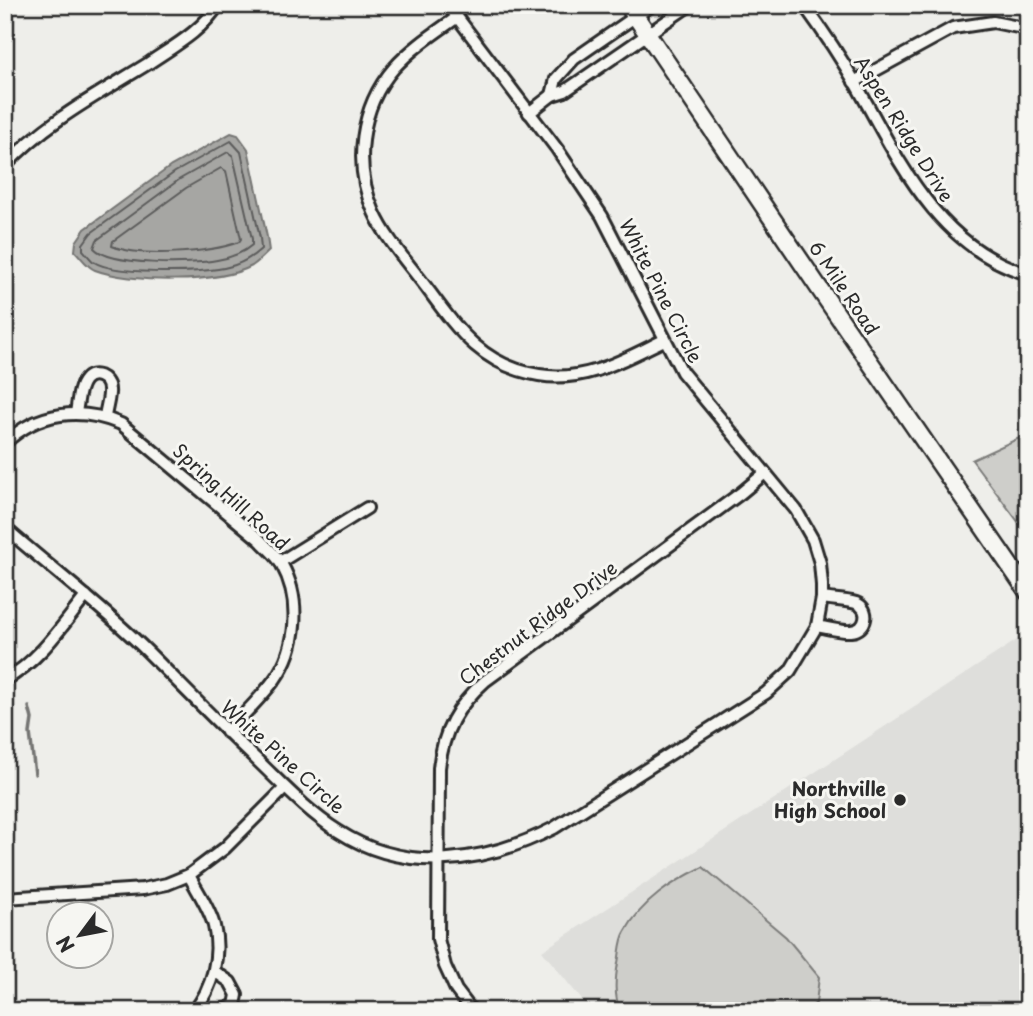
<svg xmlns="http://www.w3.org/2000/svg" width="1033" height="1016" font-family="'Playpen Sans',sans-serif">
	<style>
		.built { fill: #dededb }
		.green { fill: #cececa; stroke: #7c7c7a; stroke-width: 2 }
		.water { fill: #a6a6a3; stroke: #757573; stroke-width: 2 }
		.lines { fill: none; stroke-linecap: round; stroke-linejoin: round }
		.shore { stroke: #5c5c5b; stroke-width: 2 }
		.stream { stroke: #757573; stroke-width: 3.5 }
		.street-casing { stroke: #2b2b2b; stroke-width: 16 }
		.secondary-casing { stroke: #2b2b2b; stroke-width: 21 }
		.street { stroke: #f6f6f2; stroke-width: 10 }
		.secondary { stroke: #f6f6f2; stroke-width: 16 }
		.poi-dot { fill: #2b2b2b; stroke: #f6f6f2; stroke-width: 2.5 }
		.labels { text-anchor: middle; stroke-width: 6; stroke-linejoin: round; paint-order: stroke }
		.street-label { font-size: 19px; fill: #2b2b2b; stroke: #f6f6f2 }
		.poi-label { font-size: 19px; font-weight: bold; fill: #2b2b2b; stroke: #f6f6f2; text-anchor: end }
	</style>
	<rect width="100%" height="100%" fill="#eeeeea"/>
	<filter id="ink" filterUnits="userSpaceOnUse"><feTurbulence type="fractalNoise" baseFrequency=".0143" numOctaves="2"/><feDisplacementMap in="SourceGraphic" scale="14" xChannelSelector="R" yChannelSelector="G"/><feConvolveMatrix kernelMatrix="1 2 1 2 8 2 1 2 1" color-interpolation-filters="sRGB"/></filter>
	<g filter="url(#ink)">
		<!-- built -->
		<path class="built" d="M1020,638L1028,649V1011H591L542,951Z"/>
		<!-- green -->
		<g class="green">
			<path d="M1028,434V535L972,460Z"/>
			<path d="M703,867L786,937L819,977L816,1003L806,1011H620C614,995 615,980 618,963C620,953 620,940 625,932C642,901 672,882 703,867Z"/>
		</g>
		<!-- water -->
		<path class="water" d="M231,133L238,135L248,149L267,237L269,251C264,256 258,262 252,266C219,284 129,283 95,270C87,267 81,257 75,251L76,242L85,229L171,166Z"/>
		<g class="lines">
			<!-- shore -->
			<g class="shore">
				<path d="M231,141L241,152L260,238L261,249C249,260 234,267 218,269C193,273 114,275 94,262C90,259 86,253 83,250V244L91,233L175,172Z"/>
				<path d="M228,152L233,156L252,239V245C243,253 229,258 217,260C191,265 111,266 94,248L97,240L180,179Z"/>
				<path d="M221,168L226,171L241,239L239,242C209,253 141,258 112,246L113,241L186,188Z"/>
			</g>
			<!-- stream -->
			<path class="stream" d="M29,707L32,719L30,733L35,774"/>
			<!-- street casing -->
			<g class="street-casing">
				<g id="street">
					<path d="M804,5C823,31 841,58 857,86C899,161 938,248 1028,274"/>
					<path d="M456,18C435,33 412,48 394,68C360,107 353,165 374,212C386,239 408,263 426,287C457,329 482,366 539,375C585,383 625,359 664,340"/>
					<path d="M854,82L953,28L993,22L1028,29"/>
					<path d="M552,95L556,79L574,59L652,5"/>
					<path d="M529,113L552,95L565,91L690,5"/>
					<path d="M5,166C45,122 99,94 149,63C174,46 202,31 218,5"/>
					<path d="M76,413C78,403 78,388 85,380C93,370 108,377 109,389C110,397 106,408 105,417"/>
					<path d="M5,443C38,411 81,407 121,424L260,540C267,548 277,555 282,565C301,599 298,647 275,679C261,698 243,715 227,732"/>
					<path d="M5,528C53,570 104,608 149,653C185,689 221,726 258,761C283,785 308,812 338,831C406,875 486,863 554,828L766,693L790,671L817,626L822,598V585L820,563L813,540L796,510L682,372L602,216L557,149L448,5"/>
					<path d="M280,562L367,508"/>
					<path d="M817,626C828,628 841,632 851,631C867,630 871,609 856,603C846,600 833,600 822,598"/>
					<path d="M5,680C40,660 62,626 86,596"/>
					<path d="M189,875C197,891 210,909 214,926C221,954 213,988 194,1011"/>
					<path d="M5,898L143,889L167,884L189,875L225,848L285,788"/>
					<path d="M214,971L230,982L237,995L235,1005L221,1011"/>
					<path d="M472,1011L456,990L445,966L438,939L439,768C443,731 457,706 485,681L741,493L765,473"/>
				</g>
			</g>
			<!-- secondary casing -->
			<g class="secondary-casing">
				<path id="secondary" d="M628,5L823,294L1028,592"/>
			</g>
			<!-- street -->
			<use href="#street" class="street"/>
			<!-- secondary -->
			<use href="#secondary" class="secondary"/>
		</g>
	</g>
	<!-- markers -->
	<circle class="poi-dot" cx="900" cy="800" r="7"/>
	<g class="labels">
		<!-- street labels -->
		<g class="street-label">
			<text transform="translate(904 129) rotate(58)" y="7">Aspen Ridge Drive</text>
			<text transform="translate(844 288) rotate(56)" y="7">6 Mile Road</text>
			<text transform="translate(661 291) rotate(63)" y="7">White Pine Circle</text>
			<text transform="translate(231 497) rotate(42)" y="7">Spring Hill Road</text>
			<text transform="translate(538 623) rotate(-37)" y="7">Chestnut Ridge Drive</text>
			<text transform="translate(283 757) rotate(42)" y="7">White Pine Circle</text>
		</g>
		<!-- poi labels -->
		<g class="poi-label">
			<text x="886" y="796">Northville<tspan x="886" dy="22">High School</tspan></text>
		</g>
	</g>
	<!-- margin -->
	<rect width="1033" height="1016" fill="none" stroke="#f6f6f2" stroke-width="28"/>
	<rect x="14" y="14" width="1005" height="988" fill="none" stroke="#2b2b2b" stroke-width="2.5" filter="url(#ink)"/>
	<!-- north arrow -->
	<g transform="translate(80 935) rotate(238)"><circle r="33" fill="#f6f6f2" stroke="#a5a5a2" stroke-width="2"/>
	<path d="M0-5L12 26L0 18L-12 26Z" fill="#2b2b2b"/>
	<text y="-10" font-size="19" font-weight="bold" text-anchor="middle" fill="#2b2b2b">N</text>
	</g>
</svg>
